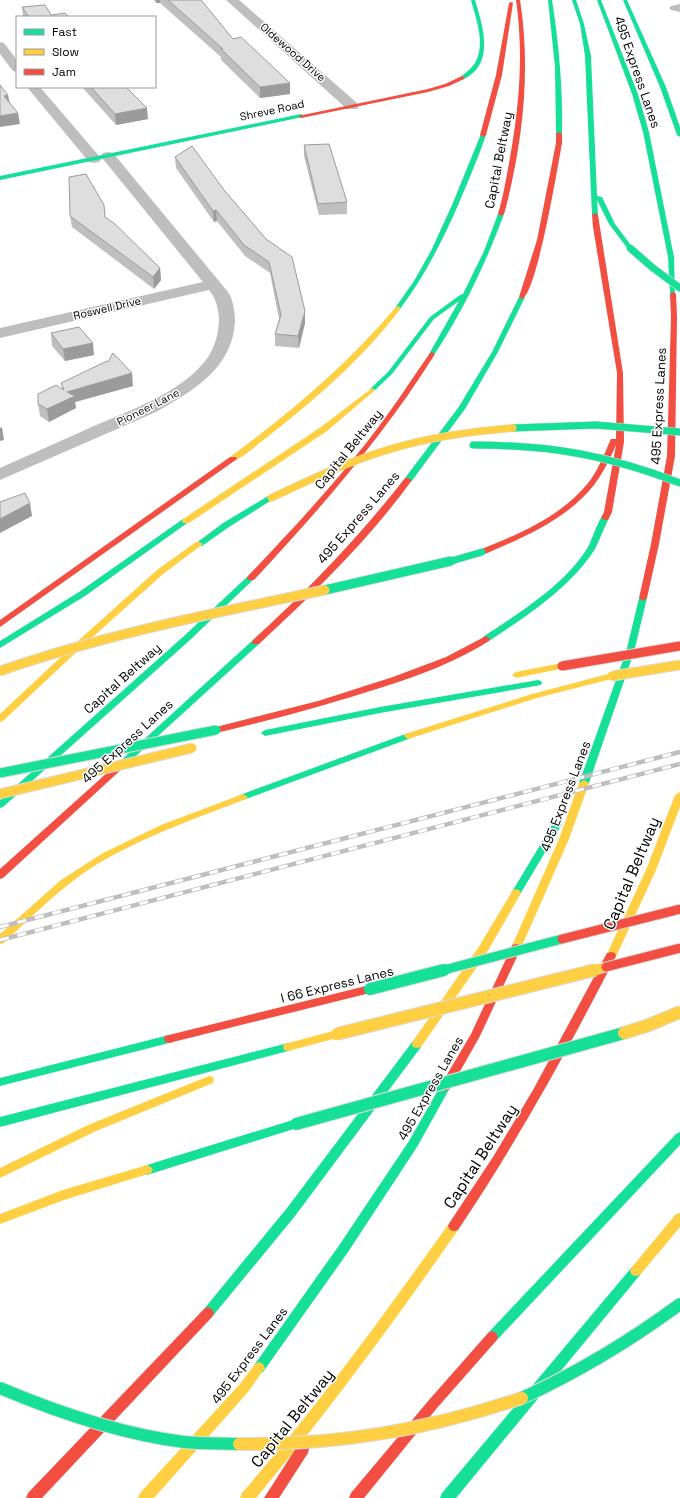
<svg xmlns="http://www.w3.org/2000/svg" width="680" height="1498" font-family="'Space Grotesk',sans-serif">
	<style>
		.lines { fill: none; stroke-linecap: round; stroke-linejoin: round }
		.street { fill: #bebebe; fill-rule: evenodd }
		.fast { fill: #16e098; fill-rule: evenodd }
		.slow { fill: #ffcf43; fill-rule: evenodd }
		.jam { fill: #f24e42; fill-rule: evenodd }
		.rail-casing { stroke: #bebebe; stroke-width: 4.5 }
		.rail { stroke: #fff; stroke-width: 3; stroke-dasharray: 9; stroke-linecap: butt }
		.fast-bridge-far2-casing { stroke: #dbdbdb; stroke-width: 8; stroke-linecap: butt }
		.fast-bridge-far1-casing { stroke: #dbdbdb; stroke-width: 11; stroke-linecap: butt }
		.fast-bridge-casing { stroke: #dbdbdb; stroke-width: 14; stroke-linecap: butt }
		.slow-bridge-far2-casing { stroke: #dbdbdb; stroke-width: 8; stroke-linecap: butt }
		.slow-bridge-far1-casing { stroke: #dbdbdb; stroke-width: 11; stroke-linecap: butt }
		.slow-bridge-casing { stroke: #dbdbdb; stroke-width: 14; stroke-linecap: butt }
		.jam-bridge-casing { stroke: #dbdbdb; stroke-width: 11; stroke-linecap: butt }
		.fast-bridge-far2 { stroke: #16e098; stroke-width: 7 }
		.fast-bridge-far1 { stroke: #16e098; stroke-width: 9 }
		.fast-bridge { stroke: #16e098; stroke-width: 12 }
		.slow-bridge-far2 { stroke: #ffcf43; stroke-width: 7 }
		.slow-bridge-far1 { stroke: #ffcf43; stroke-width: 9 }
		.slow-bridge { stroke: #ffcf43; stroke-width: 12 }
		.jam-bridge { stroke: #f24e42; stroke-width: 9 }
		.wall { fill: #bfbfbf }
		.shaded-wall { fill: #9b9b9b }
		.building { fill: #dedede; stroke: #9b9b9b }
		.labels { text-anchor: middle; stroke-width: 3; stroke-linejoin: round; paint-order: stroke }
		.far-street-label { font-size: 11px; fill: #000; stroke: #fff }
		.street-label { font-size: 13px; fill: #000; stroke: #fff }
		.near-street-label { font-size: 16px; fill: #000; stroke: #fff }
	</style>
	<rect width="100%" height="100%" fill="#fff"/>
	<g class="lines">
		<!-- street -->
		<g class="street">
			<path d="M226,0H239L357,103L359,106L357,109H347Z"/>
			<path d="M680,4V12L671,10L669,8L671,6Z"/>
			<path d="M0,42L4,43L17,60V72L13,71L0,54Z"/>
			<path d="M27,87H40L99,156L101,159L99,162L94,163L89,162Z"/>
			<path d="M108,152L113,153L228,292C233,299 235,312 235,321C233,368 193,391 156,412L0,480V468C31,454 63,440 94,426C131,410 180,393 206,360C215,348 218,335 219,321C219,310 216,298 209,290L0,338V328L203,282L103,159L101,156L103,153Z"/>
		</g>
		<!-- fast -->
		<g class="fast">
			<path d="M471,0H475C483,27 496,65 462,80L459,78C465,73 471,69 475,63C486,44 476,19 471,0Z"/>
			<path d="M548,0H552C559,45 563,89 562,134L559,136L556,134L555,67Z"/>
			<path d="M572,0H576L584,24L591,56L597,196L602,197L615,224L633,248L630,250L628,249L609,224L597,200L598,215L595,217L592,215L585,56L580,24Z"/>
			<path d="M597,0H601L638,94L649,132L674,257L675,295L670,294L668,257L643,132L632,94Z"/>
			<path d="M623,0H627L666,87L680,127V137L677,135L660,87Z"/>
			<path d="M301,114L304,116L303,117L0,180V176Z"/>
			<path d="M481,134L486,135L481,149C459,205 436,261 400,309H396L395,308L414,281L431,251L452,205Z"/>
			<path d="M501,212L504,214C486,263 463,311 434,355H430L429,354L459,301L434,319L392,374L374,391H370V389L388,372L430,317L460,295L463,294L484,251L498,214Z"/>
			<path d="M522,295L525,297L498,352L465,409L411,482H405V478L458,408L492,352L519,297Z"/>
			<path d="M268,496H271L275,498L229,527L202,546H199L195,544L223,523Z"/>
			<path d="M602,516H605L609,518C604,528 600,539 595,549C569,589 528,615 489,641H483L482,639L483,637C519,613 565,585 588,547C593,537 596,526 602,516Z"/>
			<path d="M183,519H186L190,521L85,596L0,648V641L79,592Z"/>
			<path d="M248,576H251L255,578L190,640L3,807L0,808V800L184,636Z"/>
			<path d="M643,595L647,598L634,652L589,783L584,786L581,785L579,783L626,652L639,598Z"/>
			<path d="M256,639L260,642L259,644L124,767H118L116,765L118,763L253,640Z"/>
			<path d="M538,680L541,681L542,683L541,685L380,713L265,736L261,733L265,730L380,707Z"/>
			<path d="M408,733L411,734L412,736L411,738L246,799L243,800L238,797L240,795Z"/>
			<path d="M557,821L560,822L562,824L519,896H513L511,893L513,890L554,822Z"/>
			<path d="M169,1035L173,1036L174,1039L173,1042L0,1086V1078Z"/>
			<path d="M417,1040L421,1041L422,1044L421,1047L295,1216L212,1317L208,1319L204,1317L202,1313L204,1309L287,1208L413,1041Z"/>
			<path d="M288,1043L292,1044L293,1047L292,1050L288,1051L0,1127V1117Z"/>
			<path d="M446,1081L450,1083L451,1086L417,1147L348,1252L263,1372L259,1374L255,1372L253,1368L255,1364L340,1244L409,1141L442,1083Z"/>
			<path d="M296,1119L300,1121L302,1124L300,1127L147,1175L143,1173L141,1170L143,1167L147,1165Z"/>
			<path d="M680,1132V1145L496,1341L492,1343L488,1341L486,1337L488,1333L676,1134Z"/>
			<path d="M636,1266L640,1267L642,1271L640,1275L456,1498H440L442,1493L632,1267Z"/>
		</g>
		<!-- slow -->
		<g class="slow">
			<path d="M398,306L401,308C362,360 312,402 261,442C254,447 238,462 230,461V457C291,412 347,365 396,307Z"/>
			<path d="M372,388L375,390L374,391L327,431L189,523H183L182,521L183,519L321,427Z"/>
			<path d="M196,542H199L203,544L163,574L85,644L3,721L0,722V714L79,640L157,570Z"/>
			<path d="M562,663L566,666L565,668L516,678L512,675L516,672Z"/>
			<path d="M612,673L616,676L615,678L537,698L408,739L404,736L405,734L532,694Z"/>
			<path d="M584,780L589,783L569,839L521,948L520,951L516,952L512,951L511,948L559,839L579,783Z"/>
			<path d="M680,792V807L656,870L615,959L611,960L607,959L606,956L646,870L675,795Z"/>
			<path d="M243,794L248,797L246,799C194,819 139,838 91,868C59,889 31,917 4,943L0,944V934L61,880L103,853L161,825Z"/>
			<path d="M516,889L519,890L521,893L486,954L421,1047L417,1048L413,1047L412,1044L413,1041L478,948L513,890Z"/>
			<path d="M337,1030L341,1031L342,1034L341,1037L288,1051L284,1050L283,1047L284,1044L288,1043Z"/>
			<path d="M209,1076L213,1077L214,1080L213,1083L96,1131L0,1178V1168L88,1125Z"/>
			<path d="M147,1165L151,1167L153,1170L151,1173L64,1200L0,1224V1214L63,1190Z"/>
			<path d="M680,1213V1227L640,1275L636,1276L632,1275L630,1271L632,1267L676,1214Z"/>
			<path d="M454,1221L458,1222L460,1226L458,1230C394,1322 328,1412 256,1498H240L242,1493C317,1407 384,1315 450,1222Z"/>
			<path d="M259,1362L263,1364L265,1368L248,1392L154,1498H138L140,1493L240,1384L255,1364Z"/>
		</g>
		<!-- jam -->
		<g class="jam">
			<path d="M516,0H520C531,69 523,140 506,207L504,214L501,216L498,214C503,197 506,180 509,163C519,109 524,55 516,0Z"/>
			<path d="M511,2L513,3L502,75L486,135L483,137L480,135L496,75L509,3Z"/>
			<path d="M462,76L465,78L464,79L449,86L428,92L301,118L298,116L428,89L445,84Z"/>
			<path d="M559,132L562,134V143C558,165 537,293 522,299L519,297L537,240L556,143V134Z"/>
			<path d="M595,213L598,215L623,373L624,442L612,512L608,520H605L601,518L604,512L616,445C610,459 603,473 594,485C566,520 524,537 485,554H479L478,552L479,550C519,534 561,517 589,482C598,470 604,455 610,441L611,439H616L617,373L593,227L592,215Z"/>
			<path d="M673,292L676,294L677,317L675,456L659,544L647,598L643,601L639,598L651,544L667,456L671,317L670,294Z"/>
			<path d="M432,352L435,354C383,437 321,508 254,580H248L247,578L248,576C289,533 330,489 367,442C390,413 409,383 430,353Z"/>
			<path d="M230,457H236L237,459L0,627V620Z"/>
			<path d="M405,478H408L412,480C368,541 314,593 259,644H253L252,642L253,640C308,590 359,537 405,478Z"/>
			<path d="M486,636L490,639L489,641C456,662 420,675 383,687C328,705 272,720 216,733L212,730L216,727L318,701L393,677L446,657Z"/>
			<path d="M121,762L126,765L124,767L3,878L0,879V869L118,763Z"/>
			<path d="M516,944L520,945L521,948L480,1036L450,1089L446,1091L442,1089L441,1086L442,1083L471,1034L511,948L512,945Z"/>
			<path d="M611,952L615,953L616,956C568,1050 517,1142 458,1230L454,1231L450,1230L448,1226L450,1222L493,1157L533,1090L607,953Z"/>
			<path d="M370,985L374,986L375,989L374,992L370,993L169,1043L165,1042L164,1039L165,1036L169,1035Z"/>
			<path d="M208,1307L212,1309L214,1313L212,1317L42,1498H26L28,1493L204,1309Z"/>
			<path d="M492,1331L496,1333L498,1337L496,1341L437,1408L364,1498H349L351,1493L429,1400L488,1333Z"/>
			<path d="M303,1443L308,1445L309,1449L308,1453L279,1498H264L298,1445Z"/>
		</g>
		<!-- rail casing -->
		<g class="rail-casing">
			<g id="rail">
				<path d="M0,927L680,752"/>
				<path d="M0,940L680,764"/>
			</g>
		</g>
		<!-- rail -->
		<use href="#rail" class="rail"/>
		<!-- fast-bridge-far2 casing -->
		<g class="fast-bridge-far2-casing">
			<g id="fast-bridge-far2">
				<path d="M630,248L653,268L680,288"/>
				<path d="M513,428L596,425L680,432"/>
				<path d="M473,445C551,445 607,455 680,483"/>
				<path d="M448,562L482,552"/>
			</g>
		</g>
		<!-- fast-bridge-far1 casing -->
		<g class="fast-bridge-far1-casing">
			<g id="fast-bridge-far1">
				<path d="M325,590L451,561"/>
				<path d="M0,773L216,730"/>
				<path d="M440,971L562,939"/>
			</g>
		</g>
		<!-- fast-bridge casing -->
		<g class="fast-bridge-casing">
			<g id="fast-bridge">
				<path d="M370,989L444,970"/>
				<path d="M296,1124L624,1033"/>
				<path d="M0,1388C59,1413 120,1434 184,1442C202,1444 221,1443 239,1444"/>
				<path d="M522,1398C578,1372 630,1341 680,1304"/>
			</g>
		</g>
		<!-- slow-bridge-far2 casing -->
		<g class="slow-bridge-far2-casing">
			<path id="slow-bridge-far2" d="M271,498C313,478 356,458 401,446C438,436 475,431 513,428"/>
		</g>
		<!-- slow-bridge-far1 casing -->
		<g class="slow-bridge-far1-casing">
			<g id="slow-bridge-far1">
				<path d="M0,671C106,634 215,613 325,590"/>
				<path d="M612,676L680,665"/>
				<path d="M0,794L192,748"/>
				<path d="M591,971L606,967"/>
			</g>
		</g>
		<!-- slow-bridge casing -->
		<g class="slow-bridge-casing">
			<g id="slow-bridge">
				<path d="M624,1033L649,1025L680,1012"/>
				<path d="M337,1034L595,970"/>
				<path d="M239,1444C340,1445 426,1430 522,1398"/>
			</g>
		</g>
		<!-- jam-bridge casing -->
		<g class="jam-bridge-casing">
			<g id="jam-bridge">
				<path d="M562,666L680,646"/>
				<path d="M562,939L680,909"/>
				<path d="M606,967L680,948"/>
			</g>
		</g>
		<!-- fast-bridge-far2 -->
		<use href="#fast-bridge-far2" class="fast-bridge-far2"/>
		<!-- fast-bridge-far1 -->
		<use href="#fast-bridge-far1" class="fast-bridge-far1"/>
		<!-- fast-bridge -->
		<use href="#fast-bridge" class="fast-bridge"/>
		<!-- slow-bridge-far2 -->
		<use href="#slow-bridge-far2" class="slow-bridge-far2"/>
		<!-- slow-bridge-far1 -->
		<use href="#slow-bridge-far1" class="slow-bridge-far1"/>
		<!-- slow-bridge -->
		<use href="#slow-bridge" class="slow-bridge"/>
		<!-- jam-bridge -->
		<use href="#jam-bridge" class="jam-bridge"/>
	</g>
	<!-- wall -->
	<g class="wall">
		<path d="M154,0H201L233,39L290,94L260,98L221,60V57L160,3H156Z"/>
		<path d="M22,7L51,15L69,17H23Z"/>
		<path d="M82,87H126L148,119L116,125Z"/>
		<path d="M304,145L347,202V214L319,215L304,156Z"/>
		<path d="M175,157L224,190L266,239L305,323L299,348L275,346V334L279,319L270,273L245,256L217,221L214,222L176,168Z"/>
		<path d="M70,216L105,217L160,268L161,280L154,289L72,227Z"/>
		<path d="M51,333L94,355L65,361L52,346Z"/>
		<path d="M61,383L133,386L75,402L76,408L49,422L40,416L38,404L62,388Z"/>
	</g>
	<!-- shaded-wall -->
	<g class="shaded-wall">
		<rect x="156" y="0" width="4" height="3"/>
		<path d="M290,83V94L260,98V87Z"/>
		<path d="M8,95L10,105L4,96Z"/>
		<path d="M147,108L148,119L116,125L115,114Z"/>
		<path d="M18,113L20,124L0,127V116Z"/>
		<path d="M216,210L217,221L214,222L213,211Z"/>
		<path d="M160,268L161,280L154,289L153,277Z"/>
		<path d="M305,311V323L299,348L298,336Z"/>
		<path d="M93,343L94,355L65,361L63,349Z"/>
		<path d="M132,373L133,386L75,402L76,408L49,422L47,409L67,392Z"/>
		<path d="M2,427L4,440L0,441V428Z"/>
		<path d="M30,503L32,516L0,533V519Z"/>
	</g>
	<!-- building -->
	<g class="building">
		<path d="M168,0H201L233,39L241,37L290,83L260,87L221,49H223Z"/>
		<path d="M45,5L51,15L65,13L69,17H29L22,7Z"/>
		<path d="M0,85L8,95L4,96L18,113L0,116Z"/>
		<path d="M91,87H126L147,108L115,114Z"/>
		<path d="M329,144L347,202L318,204L304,145Z"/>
		<path d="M192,146L224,190L266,239L292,257L305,311L298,336L275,334L281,315L269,262L244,245L216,210L213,211L175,157Z"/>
		<path d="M86,174L104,205L105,217L115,224L160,268L153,277L70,216L69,177Z"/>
		<path d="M79,327L93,343L63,349L51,333Z"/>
		<path d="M113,353L132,373L67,392L75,396L47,409L38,404V394L56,385L64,390L61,383L107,361L108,362Z"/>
		<path d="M25,493L30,503L0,519V502Z"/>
	</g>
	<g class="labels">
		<!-- far-street labels -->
		<g class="far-street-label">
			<text transform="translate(293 52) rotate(41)" y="4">Oldewood Drive</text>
			<text transform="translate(272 110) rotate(-12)" y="4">Shreve Road</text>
			<text transform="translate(107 308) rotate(-13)" y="4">Roswell Drive</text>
			<text transform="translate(148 407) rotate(-27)" y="4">Pioneer Lane</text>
		</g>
		<!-- street labels -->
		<g class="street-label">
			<text transform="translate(638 72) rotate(71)" y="5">495 Express Lanes</text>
			<text transform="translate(498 160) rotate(-79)" y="5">Capital Beltway</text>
			<text transform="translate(658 406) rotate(-87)" y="5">495 Express Lanes</text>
			<text transform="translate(348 449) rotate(-51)" y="5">Capital Beltway</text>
			<text transform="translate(358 517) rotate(-49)" y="5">495 Express Lanes</text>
			<text transform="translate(122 678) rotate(-42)" y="5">Capital Beltway</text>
			<text transform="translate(127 741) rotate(-42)" y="5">495 Express Lanes</text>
			<text transform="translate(565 796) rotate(-69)" y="5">495 Express Lanes</text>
			<text transform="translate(337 984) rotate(-14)" y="5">I 66 Express Lanes</text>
			<text transform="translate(430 1088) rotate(-60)" y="5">495 Express Lanes</text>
			<text transform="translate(249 1355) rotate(-53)" y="5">495 Express Lanes</text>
		</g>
		<!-- near-street labels -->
		<g class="near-street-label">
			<text transform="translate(631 873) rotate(-67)" y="6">Capital Beltway</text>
			<text transform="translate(480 1156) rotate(-57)" y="6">Capital Beltway</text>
			<text transform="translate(292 1418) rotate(-51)" y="6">Capital Beltway</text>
		</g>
	</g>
	<!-- legend -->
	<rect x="16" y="16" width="140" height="72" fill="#ffffff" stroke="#999999"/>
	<rect x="24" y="29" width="20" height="6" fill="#16e098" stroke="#999999"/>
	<text x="52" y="36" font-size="12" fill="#000000">Fast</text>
	<rect x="24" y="49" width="20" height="6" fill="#ffcf43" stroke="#999999"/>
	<text x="52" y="56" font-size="12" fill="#000000">Slow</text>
	<rect x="24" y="69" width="20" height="6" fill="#f24e42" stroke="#999999"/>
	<text x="52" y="76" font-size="12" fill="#000000">Jam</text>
</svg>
